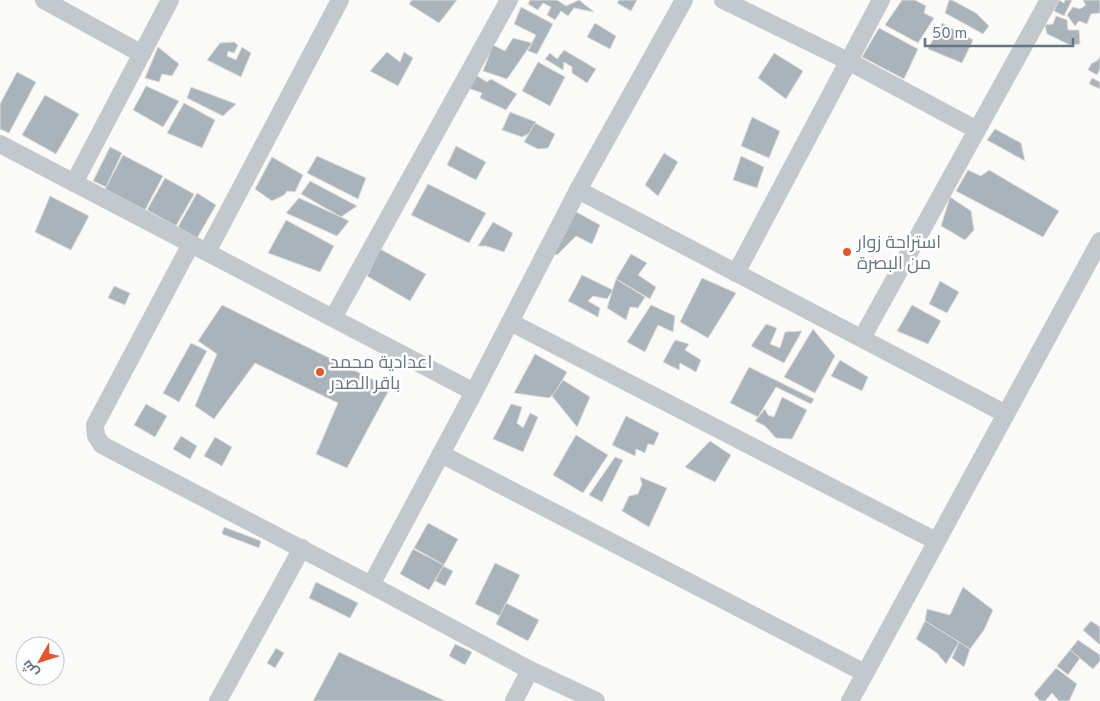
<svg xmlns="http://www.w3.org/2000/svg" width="1100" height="701" font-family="Overpass,Cairo,sans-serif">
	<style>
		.building { fill: #aab3b9; stroke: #dcdcda }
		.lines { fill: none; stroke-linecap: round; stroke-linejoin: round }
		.minor { stroke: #c3c8cc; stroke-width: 18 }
		.poi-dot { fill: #e4572e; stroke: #fff; stroke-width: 2 }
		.labels { text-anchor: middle; stroke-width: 5; stroke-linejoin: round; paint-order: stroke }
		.poi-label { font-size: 18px; fill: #657683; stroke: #fff; text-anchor: start }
	</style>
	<rect width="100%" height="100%" fill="#fafaf8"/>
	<!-- building -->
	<g class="building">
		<path d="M412,0H457L439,23L409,4Z"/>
		<path d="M530,0H557L566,6L579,0L594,12L574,8L568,16L561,11L555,20L547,15L551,7L543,3L538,10L528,4Z"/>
		<path d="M619,0H637L631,11L617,3Z"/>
		<path d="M902,0H915L926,6L924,13L934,18L918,43L885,25Z"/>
		<path d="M949,0H952L976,13L989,26L983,34L945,13Z"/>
		<path d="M1059,0L1064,3L1065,0H1072L1064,16L1054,11Z"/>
		<path d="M1084,0H1100V13L1091,14L1087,24L1079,21L1075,26L1067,15L1073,7L1080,9L1086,5L1083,1Z"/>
		<path d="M521,7L553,24L537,54L528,51L536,35L514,24Z"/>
		<path d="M1056,16L1067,20L1068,30H1079L1080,44L1070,45L1047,34L1045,25L1053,24Z"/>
		<path d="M595,23L616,36L610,49L587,37Z"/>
		<path d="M942,23L973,40L962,63L928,49Z"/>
		<path d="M879,28L918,49L904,79L862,57Z"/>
		<path d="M513,38L532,43L507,79L483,71L493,45L505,51Z"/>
		<path d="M234,42L238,45L234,53L228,51L227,56L236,60L242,47L251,53L241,77L207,60L220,43Z"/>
		<path d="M158,47L179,64L172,76L162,74L159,82L145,78Z"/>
		<path d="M564,50L596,69L587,83L572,73V67L564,62L563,70L545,59L550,53L557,59Z"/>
		<path d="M387,52L400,62L404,52L413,58L398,86L370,71Z"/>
		<path d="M774,53L803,71L786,99L758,78Z"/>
		<path d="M1100,56V69L1097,75L1088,70L1091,64L1098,60Z"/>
		<path d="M538,62L565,77L550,106L522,91Z"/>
		<path d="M17,72L36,82L9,133L0,129V104Z"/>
		<path d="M474,74L487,82L491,79L517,94L506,110L480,98L482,93L468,88Z"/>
		<path d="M1092,78L1100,82V89L1089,84Z"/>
		<path d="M146,86L179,101L163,127L133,110Z"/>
		<path d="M191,87L236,104L223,116L187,98Z"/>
		<path d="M45,95L79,114L56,154L22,135Z"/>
		<path d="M184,103L215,120L202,148L167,133Z"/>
		<path d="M510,112L536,122L530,133L522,137L502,130Z"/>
		<path d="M752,117L780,131L769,158L741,146Z"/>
		<path d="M535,123L555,134L548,148L538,149L524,142Z"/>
		<path d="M995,129L1021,143L1025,161L987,140Z"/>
		<path d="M456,146L486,162L476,180L447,165Z"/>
		<path d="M110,147L122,153L106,187L93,181Z"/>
		<path d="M664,153L678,162L658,196L645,185Z"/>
		<path d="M123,155L163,176L145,210L105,189Z"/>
		<path d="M317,156L366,178L358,199L307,173Z"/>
		<path d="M741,156L764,167L757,188L733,180Z"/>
		<path d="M272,157L303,175L295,192L287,191L284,195L272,201L255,189Z"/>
		<path d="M968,170L981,176L989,170L1059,211L1043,237L956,191Z"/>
		<path d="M165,178L194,194L176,226L147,210Z"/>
		<path d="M310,181L357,206L341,217L301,194Z"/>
		<path d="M428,184L486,213L469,243L411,215Z"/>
		<path d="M197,193L216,205L197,238L178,227Z"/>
		<path d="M50,196L89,216L71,250L35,232Z"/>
		<path d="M950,197L971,211L974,230L965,240L941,226Z"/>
		<path d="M299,198L341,217L349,221L337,236L286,213Z"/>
		<path d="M569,208L600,225L592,244L576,236L557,255L546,252Z"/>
		<path d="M286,220L334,246L320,272L268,253Z"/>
		<path d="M493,222L513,233L504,252L486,246H478Z"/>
		<path d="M380,249L426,274L410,301L367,276Z"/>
		<path d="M631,254L647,263L638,275L656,287L650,299L616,279Z"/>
		<path d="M582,275L613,290L607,299L593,296L588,301L600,308L598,317L568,301Z"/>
		<path d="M702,278L736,293L708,338L680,322Z"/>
		<path d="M616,279L645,297L638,308L630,307L626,320L607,308Z"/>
		<path d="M940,281L959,292L947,313L929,304Z"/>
		<path d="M114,286L130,293L125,305L108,298Z"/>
		<path d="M222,305L390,388L347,468L316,454L338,403L255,363L214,419L195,406L217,354L198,341Z"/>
		<path d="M651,305L675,316L673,332L658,325L645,352L627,342Z"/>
		<path d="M912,305L941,321L928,344L897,331Z"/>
		<path d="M766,324L777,328L770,344L780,348L785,332L802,331L784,363L751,346Z"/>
		<path d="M813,329L835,356L815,393L784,377Z"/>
		<path d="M675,340L689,344L685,350L701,360L696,372L680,363L679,370L663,362Z"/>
		<path d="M191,343L207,351L179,402L163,393Z"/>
		<path d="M535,354L567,372L555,393L549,398L514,393Z"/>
		<path d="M840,360L868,377L862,391L831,376Z"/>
		<path d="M749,367L814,399L811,404L776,387L758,417L730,403Z"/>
		<path d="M563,380L590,397L577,427L552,396Z"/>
		<path d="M782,397L807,410L792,439L776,438L765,426L755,421L765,409L768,415L774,417Z"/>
		<path d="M146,404L167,416L155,437L134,425Z"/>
		<path d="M511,404L522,407L517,423L523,428L530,413L538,417L523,452L493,439Z"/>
		<path d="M626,416L659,433L654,445L648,444L645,453L636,449L635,456L612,445Z"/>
		<path d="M576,435L608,455L583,493L553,475Z"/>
		<path d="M181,436L197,446L190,459L173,449Z"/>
		<path d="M215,437L232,447L222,466L204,456Z"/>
		<path d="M710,441L731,455L715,482L685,467Z"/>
		<path d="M615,457L623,460L602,502L589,495Z"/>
		<path d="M640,477L667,488L649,527L622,511L629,496L638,494L642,484Z"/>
		<path d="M428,523L458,539L444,565L414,548Z"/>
		<path d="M224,527L261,541L259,548L222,534Z"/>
		<path d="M413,549L444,565L429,590L400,574Z"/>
		<path d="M495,563L520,575L500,616L475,604Z"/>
		<path d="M443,566L453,571L445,586L435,581Z"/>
		<path d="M316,582L358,603L350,618L309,598Z"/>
		<path d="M963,587L993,610L984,630L970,649L925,621L927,609L950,615Z"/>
		<path d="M506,603L539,620L528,641L496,624Z"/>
		<path d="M925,621L959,642L946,664L937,653L916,639Z"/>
		<path d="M1090,621L1100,628V644L1086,632Z"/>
		<path d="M1091,621L1100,627V645L1083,630Z"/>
		<path d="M1078,640L1100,655V661L1093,669L1070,650Z"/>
		<path d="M959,642L970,649L964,667L952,658Z"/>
		<path d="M455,644L472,652L465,665L449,656Z"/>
		<path d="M276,648L284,653L275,668L267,663Z"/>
		<path d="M1070,650L1080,658L1068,675L1057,666Z"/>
		<path d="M339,652L445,701H313Z"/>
		<path d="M1056,668L1077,684L1069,701H1059L1052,693L1045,701H1040L1034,694Z"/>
	</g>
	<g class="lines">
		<!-- minor -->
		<g class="minor">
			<path d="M44,0L142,54"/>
			<path d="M723,0L848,61L977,130"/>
			<path d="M0,144L474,392"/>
			<path d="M74,183L170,0"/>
			<path d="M578,190L1006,414"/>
			<path d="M191,244L95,425L96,436L102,445L371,585L530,670L596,701"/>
			<path d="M207,252L340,0"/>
			<path d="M736,273L881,0"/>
			<path d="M333,318L509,0"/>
			<path d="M510,322L936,541"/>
			<path d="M862,338L1049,0"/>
			<path d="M441,454L865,673"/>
			<path d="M371,585L474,392L578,190L684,0"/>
			<path d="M218,701L302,548"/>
			<path d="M514,701L530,670"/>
			<path d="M850,701L1100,241"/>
		</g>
	</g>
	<!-- markers -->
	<g class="poi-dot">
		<circle cx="847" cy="252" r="5"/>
		<circle cx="320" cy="372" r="5"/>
	</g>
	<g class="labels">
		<!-- poi labels -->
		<g class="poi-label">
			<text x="857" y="248">استراحة زوار<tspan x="857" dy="21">من البصرة</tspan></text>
			<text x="330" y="368">اعدادية محمد<tspan x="330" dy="21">باقر الصدر</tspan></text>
		</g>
	</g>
	<!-- north arrow -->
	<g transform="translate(40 661) rotate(231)"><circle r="24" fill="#ffffff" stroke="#c1c8cd"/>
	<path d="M0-4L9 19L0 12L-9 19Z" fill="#e4572e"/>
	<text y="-8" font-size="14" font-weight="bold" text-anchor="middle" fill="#657683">ش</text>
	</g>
	<!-- scale -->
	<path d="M925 38v8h148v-8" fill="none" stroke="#657683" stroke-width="2.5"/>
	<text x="932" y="38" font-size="15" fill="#657683" stroke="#ffffff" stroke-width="4" paint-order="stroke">50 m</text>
</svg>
